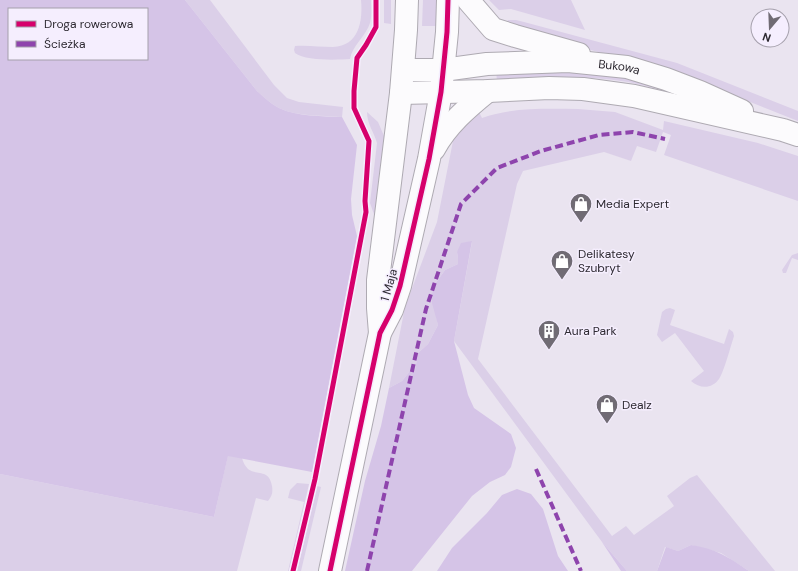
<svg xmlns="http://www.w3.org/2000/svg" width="798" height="571" font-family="'DM Sans',sans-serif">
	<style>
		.green { fill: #dbcfe8 }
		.forest { fill: #d5c4e7; fill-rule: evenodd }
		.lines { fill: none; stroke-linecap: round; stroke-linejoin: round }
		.secondary-casing { stroke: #aeaab2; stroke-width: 24 }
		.secondary { stroke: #fcfbfd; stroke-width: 22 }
		.quiet { stroke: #8e44ad; stroke-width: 4; stroke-dasharray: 8 4; stroke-linecap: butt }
		.cycleway-casing { stroke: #f5eefe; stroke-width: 8 }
		.cycleway { stroke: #d6006c; stroke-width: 5 }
		.labels { text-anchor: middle; stroke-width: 3; stroke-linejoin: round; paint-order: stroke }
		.street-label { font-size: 12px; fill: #2e2a32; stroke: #f5eefe }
		.poi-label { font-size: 12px; fill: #2e2a32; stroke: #f5eefe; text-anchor: start }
	</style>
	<rect width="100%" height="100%" fill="#eae4f0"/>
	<!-- green -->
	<g class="green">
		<path d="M185,0H210L274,85L287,98L299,102L343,107L342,117C322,115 298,117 279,108C271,104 264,97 257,91Z"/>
		<path d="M361,0H371C371,7 372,16 370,23C366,36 352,46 350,59C337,60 305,61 295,53L294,50L295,46C308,45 320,47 333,47C359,46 363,21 361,0Z"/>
		<path d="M384,0H391V24L384,23Z"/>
		<path d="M423,0H438L437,26H422Z"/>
		<path d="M489,0H571L585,30L511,9L499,10Z"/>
		<path d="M508,20H516L524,22L677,63L798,111V121L677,73L504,27Z"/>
		<path d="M535,66L633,79L696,101C674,94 651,86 628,82C584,75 541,76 497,82L496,69Z"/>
		<path d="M578,109L615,112L663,130L664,121L758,143L798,156V201L664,155L671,135L663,132L656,152L637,146L631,161L604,152L523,171L517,184L478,359L612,536L626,526L634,535L674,506L667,496L690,478L697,475L775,571H749L721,553L691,545L678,551L665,547L657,571H627L602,542L454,341L472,242L457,252L458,258V264L445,270L435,284L436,315L438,325L428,344L418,353L415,371H410L402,381L389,388L405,307L437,222L454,136L478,110L482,118C512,107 546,109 578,109Z"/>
		<path d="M367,112L378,122L384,136L376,220L370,203L377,143C374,132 367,124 367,112Z"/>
		<path d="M798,253V260L792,258L786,273H783L782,270L792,255Z"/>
		<path d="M670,308L675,310L670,325L724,344L729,329L733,332L734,336C731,345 724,372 719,379C712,389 700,389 691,381L704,371L675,333L662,342L657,335L662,312L666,309Z"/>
		<path d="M228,455L242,458C243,462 245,466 248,469C258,476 269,469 272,486C273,493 272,496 268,501L256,498L237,571H0V474L214,517Z"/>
		<path d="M297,483L309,484L289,571H288L304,502L288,498L290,490Z"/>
		<path d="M317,486L321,487L301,571H297Z"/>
	</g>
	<!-- forest -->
	<g class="forest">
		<path d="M0,0H185L257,91C264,97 271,104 279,108C298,117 322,116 342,117L357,145L351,199L352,215L357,236L312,472L228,456L214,517L0,474ZM9,9H147V59H9Z"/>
		<path d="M472,241L454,341L468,395L474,408L511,434L516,448L511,467L505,475L490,482L472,496L412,571H345L365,481L381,426L389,388L402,381L410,371L415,370L418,353L428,344L438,325L432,303V294L435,284L445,270L458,264V258L457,252L461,243Z"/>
		<path d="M517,489L531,494L543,509L558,556L568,571H437L452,548L487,513L502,495Z"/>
		<path d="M602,542L627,571H621Z"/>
		<path d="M691,545C717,549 728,557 749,571H657L666,547L678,551Z"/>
	</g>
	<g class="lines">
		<!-- secondary casing -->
		<g class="secondary-casing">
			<g id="secondary">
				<path d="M468,0L493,29L515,36L579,54"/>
				<path id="s1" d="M403,70H443L487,64L568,61L627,67L666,79L700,92L742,111"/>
				<path d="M401,93L488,91L549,88L583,89L634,96L783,130L798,135"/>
				<path d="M434,149C447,125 467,108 488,91"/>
				<path d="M380,333L378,308V280L401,93L406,30L407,0"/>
				<path d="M330,571L380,333L392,310L400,286L429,159L441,92L447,32L448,0"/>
			</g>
		</g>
		<!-- secondary -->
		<use href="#secondary" class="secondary"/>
		<!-- quiet -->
		<g class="quiet">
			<path d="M536,469L581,571"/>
			<path d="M367,571L426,309L461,204L497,168L541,151L599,135L633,132L665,139"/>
		</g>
		<!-- cycleway casing -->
		<g class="cycleway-casing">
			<g id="cycleway">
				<path d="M293,571L315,479L366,212L365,201L369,141L354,108V91L357,58L366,45L376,27V0"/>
				<path d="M330,571L380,333L392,310L400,286L429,159L441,92L447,32L448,0"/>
			</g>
		</g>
		<!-- cycleway -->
		<use href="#cycleway" class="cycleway"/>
	</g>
	<!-- icons -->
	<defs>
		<g id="shop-pin" transform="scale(1.15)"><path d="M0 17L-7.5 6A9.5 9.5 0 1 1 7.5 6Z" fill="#706b74" stroke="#f5eefe"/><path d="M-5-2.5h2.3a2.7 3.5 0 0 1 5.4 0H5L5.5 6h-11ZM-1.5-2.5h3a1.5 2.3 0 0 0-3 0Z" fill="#fff"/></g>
		<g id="building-pin" transform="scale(1.15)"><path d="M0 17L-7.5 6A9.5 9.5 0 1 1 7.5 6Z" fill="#706b74" stroke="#f5eefe"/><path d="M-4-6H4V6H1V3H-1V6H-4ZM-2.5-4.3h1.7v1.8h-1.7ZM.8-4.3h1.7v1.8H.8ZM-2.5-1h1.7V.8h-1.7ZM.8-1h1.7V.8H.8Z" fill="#fff"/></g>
	</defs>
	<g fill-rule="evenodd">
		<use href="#shop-pin" x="581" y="204"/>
		<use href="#shop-pin" x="562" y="261"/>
		<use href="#building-pin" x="549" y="331"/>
		<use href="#shop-pin" x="607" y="405"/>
	</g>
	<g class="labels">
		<!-- street labels -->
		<g class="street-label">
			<text dy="4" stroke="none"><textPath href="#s1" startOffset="217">Bukowa</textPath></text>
			<text transform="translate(389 285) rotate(-74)" y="4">1 Maja</text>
		</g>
		<!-- poi labels -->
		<g class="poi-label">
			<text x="596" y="208">Media Expert</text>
			<text x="578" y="258">Delikatesy<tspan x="578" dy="14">Szubryt</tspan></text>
			<text x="564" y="335">Aura Park</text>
			<text x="622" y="409">Dealz</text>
		</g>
	</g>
	<!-- legend -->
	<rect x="8" y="8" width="140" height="52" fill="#f5eefe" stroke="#a5a0ac"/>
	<rect x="16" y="21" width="20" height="6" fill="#d6006c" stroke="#a5a0ac"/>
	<text x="44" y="28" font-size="12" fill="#2e2a32">Droga rowerowa</text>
	<rect x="16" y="41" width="20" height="6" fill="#8e44ad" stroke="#a5a0ac"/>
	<text x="44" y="48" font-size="12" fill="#2e2a32">Ścieżka</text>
	<!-- north arrow -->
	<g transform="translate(770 28) rotate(199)"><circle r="19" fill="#f5eefe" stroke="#a5a0ac"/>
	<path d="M0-3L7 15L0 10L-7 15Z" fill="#706b74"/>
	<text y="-6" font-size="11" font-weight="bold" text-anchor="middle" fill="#2e2a32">N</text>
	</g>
</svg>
